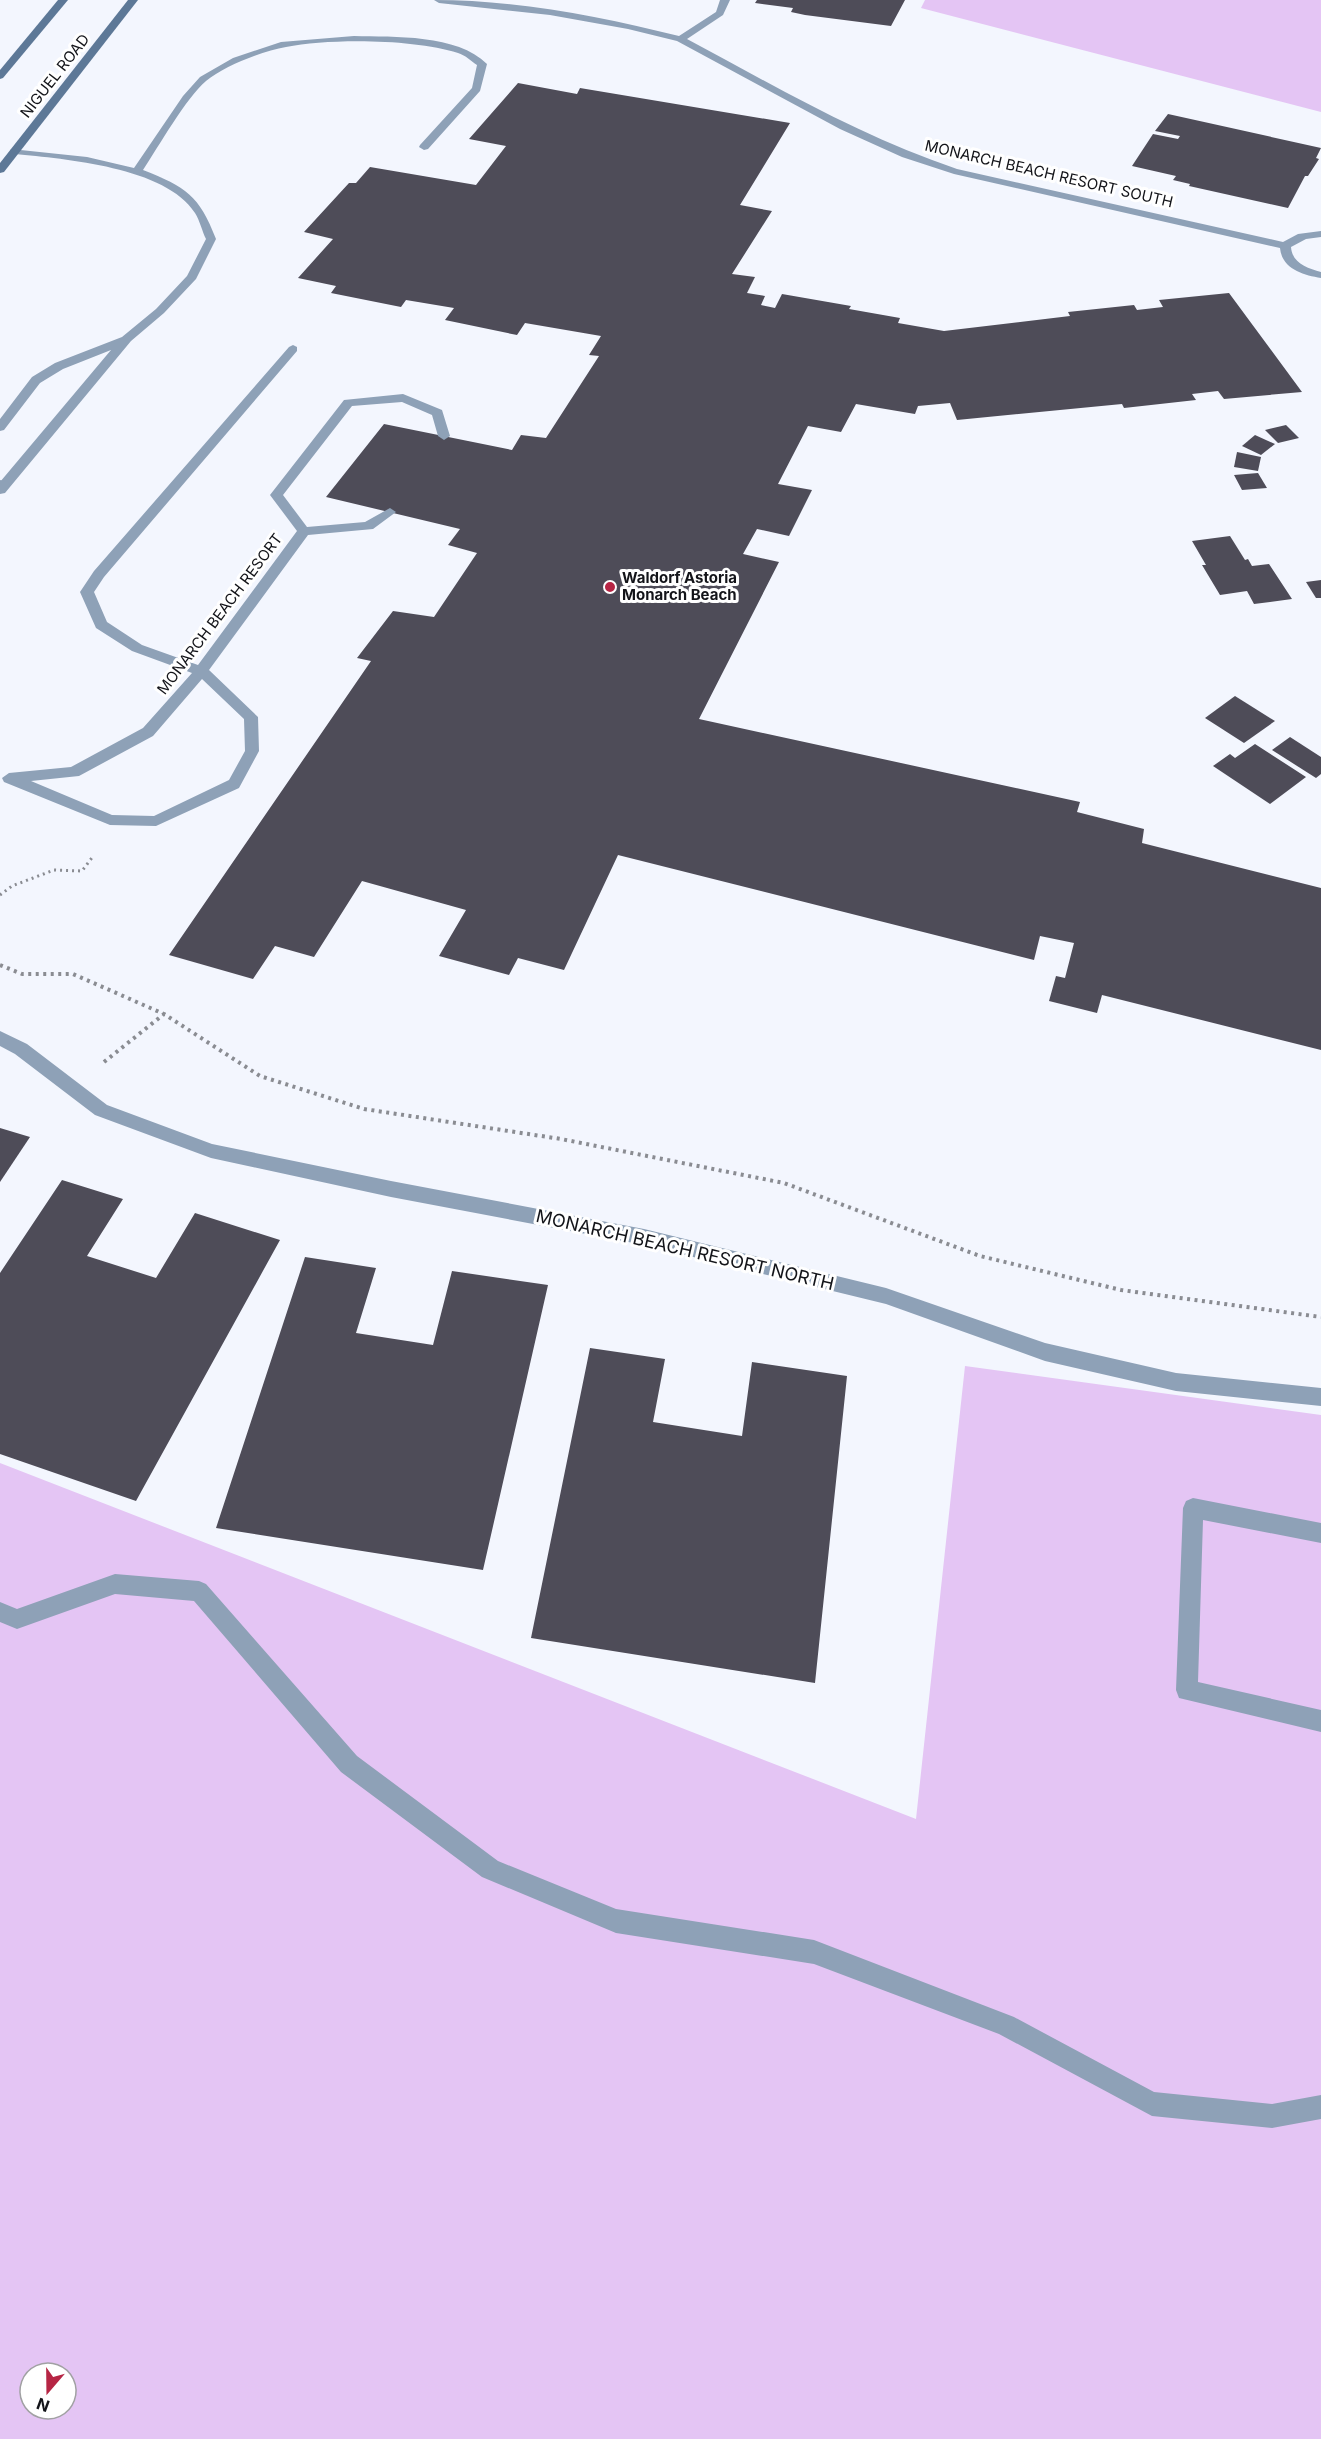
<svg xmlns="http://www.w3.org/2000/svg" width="1321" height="2439" font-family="Inter,sans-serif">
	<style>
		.green { fill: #e4c5f4; fill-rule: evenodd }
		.building { fill: #4e4c58 }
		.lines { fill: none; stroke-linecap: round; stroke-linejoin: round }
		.path-far1 { stroke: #8a8c92; stroke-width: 3; stroke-dasharray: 2 4; stroke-linecap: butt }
		.path { stroke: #8a8c92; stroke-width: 4; stroke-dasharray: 3 4.5; stroke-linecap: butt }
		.lane { fill: #8ea1b7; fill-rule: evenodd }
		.street { fill: #8ea1b7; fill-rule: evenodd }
		.secondary { fill: #5d7897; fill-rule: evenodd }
		.poi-dot { fill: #b62544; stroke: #fff; stroke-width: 2 }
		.labels { text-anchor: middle; stroke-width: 6; stroke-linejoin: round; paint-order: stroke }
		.far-street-label { font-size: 15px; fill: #131419; stroke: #fff }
		.far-poi-label { font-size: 15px; font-weight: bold; fill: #131419; stroke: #fff; text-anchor: start }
		.street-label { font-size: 18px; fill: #131419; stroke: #fff }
	</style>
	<rect width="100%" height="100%" fill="#f3f6fe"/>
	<!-- green -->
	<g class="green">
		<path d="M925,0H1321V112L921,8Z"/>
		<path d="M965,1366L1321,1415V2439H0V1463L916,1819ZM30,2373H66V2409H30Z"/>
	</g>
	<!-- building -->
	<g class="building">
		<path d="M757,0H905L891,26L805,15L791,12L793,8L755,3Z"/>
		<path d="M518,83L577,94L580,88L790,123L740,205L772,211L732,274L755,277L747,293L765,296L761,305L775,308L782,294L851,306L849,309L900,318L898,323L944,331L1070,316L1068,312L1134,305L1137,310L1163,307L1159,300L1229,293L1302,392L1224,399L1218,391L1192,394L1196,400L1124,408L1122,404L957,420L950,403L918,406L915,414L856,404L841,432L808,426L778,484L812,490L789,536L757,529L743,554L779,562L699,719L1080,802L1077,812L1144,829L1142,843L1321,888V1050L1102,995L1097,1013L1049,1001L1056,976L1065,978L1074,943L1040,936L1034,960L618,855L564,970L518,958L509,975L439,956L466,910L362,881L314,957L275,946L253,979L169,955L371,661L357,658L393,611L434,617L477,553L448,545L460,529L326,497L384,424L512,450L521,435L546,438L599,356L589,355L601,336L525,323L517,335L445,320L454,308L406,300L401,307L331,293L336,286L298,278L333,239L304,232L349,183H356L370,167L476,185L506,146L469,139Z"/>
		<path d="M1168,114L1321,148L1316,158L1319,159L1308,176H1305L1288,208L1189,186L1190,184L1173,180L1176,176L1132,166L1153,134L1178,139L1180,136L1155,131Z"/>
		<path d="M1286,425L1299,438L1278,443L1265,430Z"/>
		<path d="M1255,435L1275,444L1261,455L1242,446Z"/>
		<path d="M1237,452L1261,457L1258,471L1234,467Z"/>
		<path d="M1258,473L1267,488L1242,490L1234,475Z"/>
		<path d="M1230,536L1245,560L1248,559L1252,566L1269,564L1292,599L1254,604L1247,591L1220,595L1202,565H1206L1192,541Z"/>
		<path d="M1321,580V598H1316L1306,582Z"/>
		<path d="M1235,696L1275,721L1244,743L1205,718Z"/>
		<path d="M1290,737L1321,757V774L1316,778L1272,750Z"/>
		<path d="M1255,744L1306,777L1270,804L1213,766L1230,754L1235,758Z"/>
		<path d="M0,1128L30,1137L0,1182Z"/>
		<path d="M62,1180L123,1199L87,1256L156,1278L195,1213L280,1240L136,1501L0,1454V1273Z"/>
		<path d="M305,1257L376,1268L356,1333L433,1345L452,1271L548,1285L483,1570L216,1528Z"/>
		<path d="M590,1348L665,1359L653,1422L742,1436L752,1362L847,1376L815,1683L531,1638Z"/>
	</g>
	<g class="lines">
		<!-- path-far1 -->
		<path class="path-far1" d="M0,895L12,886L54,870L82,871L94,855"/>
		<!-- path -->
		<g class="path">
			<path d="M0,965L22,974H73L164,1014L260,1076L364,1109L561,1139L784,1183L980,1256L1121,1290L1321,1317"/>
			<path d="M104,1062L164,1014"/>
		</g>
		<!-- lane -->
		<g class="lane">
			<path d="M354,36C394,37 457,34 487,64L480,91L428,149L424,150L419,147L420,145L472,88L477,65C471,61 465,55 458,53C415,39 330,38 286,47C262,51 224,66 206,81C186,98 159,146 143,170C186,187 199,195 216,239L196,279L164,313L131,341L5,493L0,494V482L111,350L63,369L40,383L4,430L0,431V419L32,377L55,363L122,337L156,309L187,276L206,239C202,231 200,221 195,213C166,167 65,159 15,154L10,151L11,149L87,157L134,168L183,96L200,77L233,58L281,42Z"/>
			<path d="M293,345L297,347V351L104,577L94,592L107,622L142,645L198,665L297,531L270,495L344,400L403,394L442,410L450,436L444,440L438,436L432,415L402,402L352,406L283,495L307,527L365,522L390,508L396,512L373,529L308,535L209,670L258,717L259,751L239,788L156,826L110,825L4,782L2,778L9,773L71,767L143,728L192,673L132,651L96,628L80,592L94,571L289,347ZM202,679L244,719L245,751L229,780L154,816L112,815L31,781L79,776L153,736Z"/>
			<path d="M1193,1498L1321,1523V1543L1203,1520L1198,1682L1321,1710V1732L1179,1698L1176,1690L1183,1508L1186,1501Z"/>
			<path d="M115,1574L199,1581L206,1584L357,1756L498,1861L616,1909L814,1940L1014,2017L1154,2092L1272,2104L1321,2095V2119L1272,2128L1152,2116L999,2034L814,1964L616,1933L482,1877L341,1772L194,1601L115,1594L17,1629L0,1622V1602L17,1609Z"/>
		</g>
		<!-- street -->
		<g class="street">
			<path d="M434,0C517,0 599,16 679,36L716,12L720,0H730L723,15L687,39C775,86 861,137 957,169L1283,242L1298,234L1321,231V237L1306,239L1291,247C1292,263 1307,268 1321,272V278C1303,275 1282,269 1280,248L954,174L902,157L840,129L677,41L628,29L550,15L439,3Z"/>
			<path d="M0,480L8,482L10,485L8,488H0Z"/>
			<path d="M0,1031L27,1044L107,1105L212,1144L391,1181L644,1229L886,1288L1045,1343L1176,1373L1321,1388V1406L1176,1391L1045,1361L886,1304L644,1245L391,1197L211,1158L95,1115L15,1054L0,1046Z"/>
		</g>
		<!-- secondary -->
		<g class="secondary">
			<path d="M58,0H68L3,78L0,79V70Z"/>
			<path d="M128,0H138L4,172L0,173V163Z"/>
		</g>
	</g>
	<!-- markers -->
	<circle class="poi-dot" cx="610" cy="587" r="6"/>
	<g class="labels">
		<!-- far-street labels -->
		<g class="far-street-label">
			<text transform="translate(55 76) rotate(-52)" y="5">NIGUEL ROAD</text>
			<text transform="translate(1049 174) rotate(13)" y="5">MONARCH BEACH RESORT SOUTH</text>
			<text transform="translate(220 614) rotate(-53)" y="5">MONARCH BEACH RESORT</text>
		</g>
		<!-- far-poi labels -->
		<g class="far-poi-label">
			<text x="622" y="583">Waldorf Astoria<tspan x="622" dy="17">Monarch Beach</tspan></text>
		</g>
		<!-- street labels -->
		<g class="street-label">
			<text transform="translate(685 1250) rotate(13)" y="6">MONARCH BEACH RESORT NORTH</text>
		</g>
	</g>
	<!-- north arrow -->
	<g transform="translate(48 2391) rotate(200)"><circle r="28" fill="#ffffff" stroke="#a1a1a3" stroke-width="1.5"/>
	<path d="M0-4.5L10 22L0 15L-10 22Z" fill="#b62544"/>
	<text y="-9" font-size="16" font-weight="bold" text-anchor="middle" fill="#131419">N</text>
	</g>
</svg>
